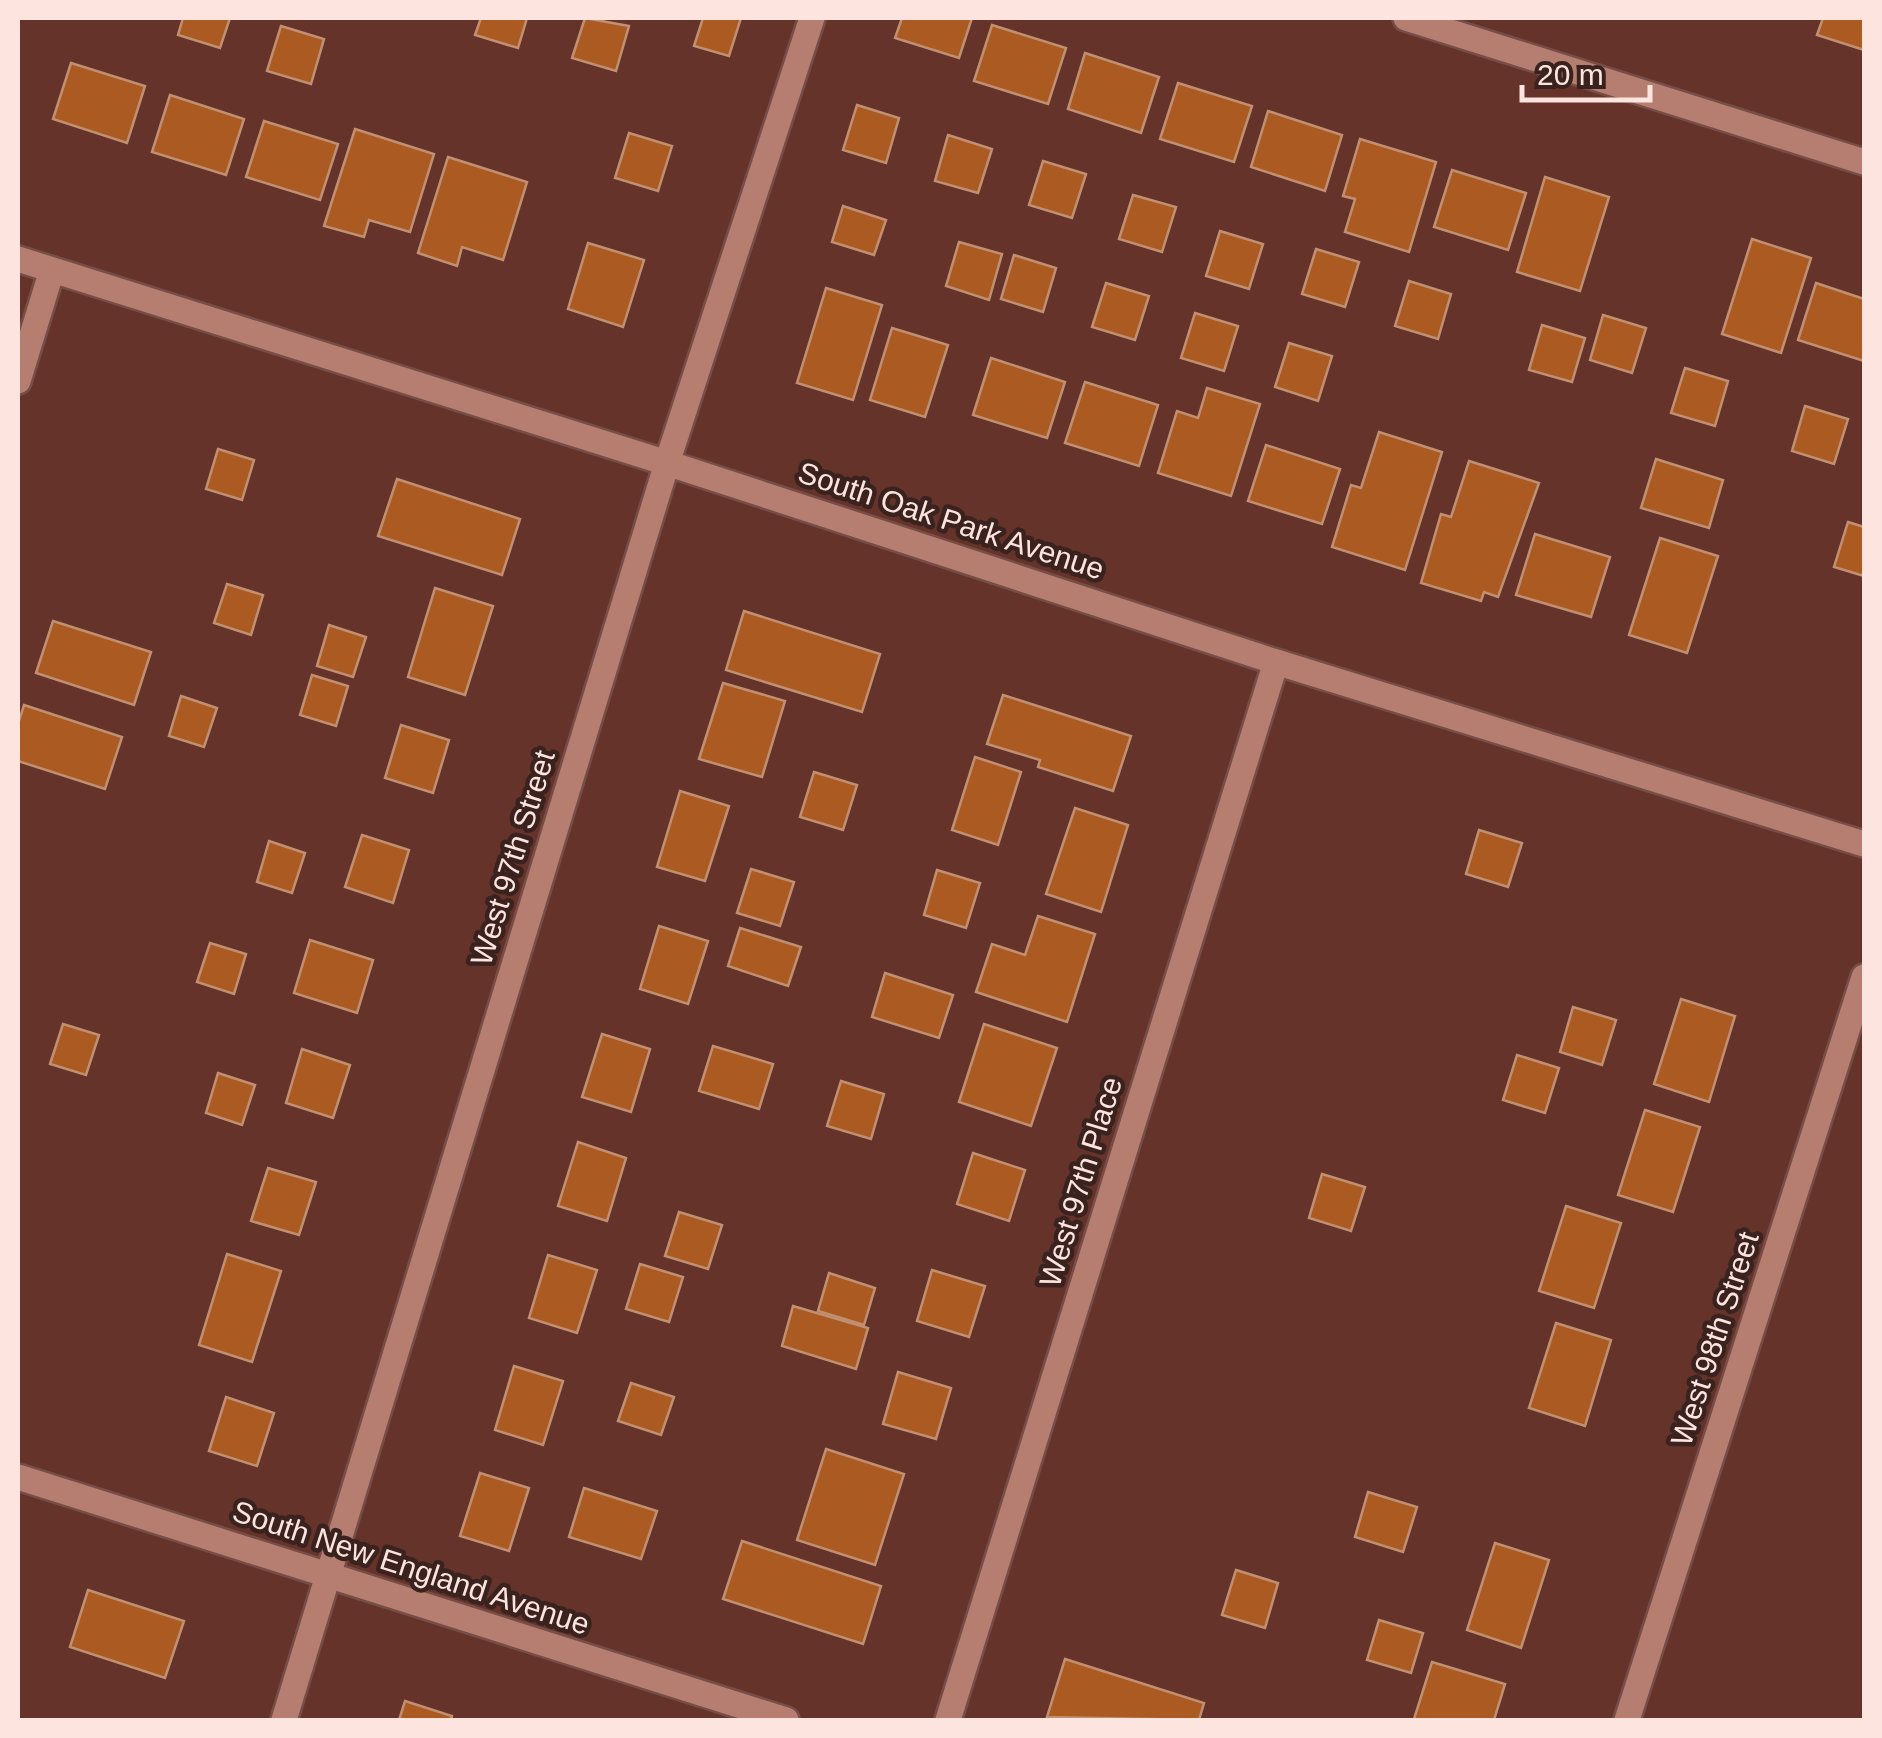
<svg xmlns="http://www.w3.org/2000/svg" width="1882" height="1738" font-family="Helvetica,sans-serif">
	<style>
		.building { fill: #ab5b21; stroke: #c19072; stroke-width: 2.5 }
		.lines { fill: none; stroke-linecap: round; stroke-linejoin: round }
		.street-casing { stroke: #774e47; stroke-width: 30 }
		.street { stroke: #b67d71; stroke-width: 25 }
		.labels { text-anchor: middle; stroke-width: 9; stroke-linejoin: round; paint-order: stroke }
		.street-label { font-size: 30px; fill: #fee4df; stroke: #3a231f }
	</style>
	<rect width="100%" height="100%" fill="#65332a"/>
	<!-- building -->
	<g class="building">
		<path d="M183,18H230L220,48L178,35Z"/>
		<path d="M481,18H527L518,48L475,35Z"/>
		<path d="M585,18L629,26L616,71L572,58Z"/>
		<path d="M703,18H741L729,56L694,46Z"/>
		<path d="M902,18H972L959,58L895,38Z"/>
		<path d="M1823,18H1864V50L1817,35Z"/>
		<path d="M992,25L1066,48L1048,104L974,81Z"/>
		<path d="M281,26L324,39L311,84L267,71Z"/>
		<path d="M1085,53L1159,77L1141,133L1068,109Z"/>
		<path d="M71,63L145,86L127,143L53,119Z"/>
		<path d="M1178,83L1252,106L1234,162L1160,139Z"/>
		<path d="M170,95L244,119L226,175L152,152Z"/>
		<path d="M857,105L899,118L886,163L843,150Z"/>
		<path d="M1268,111L1342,135L1325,191L1251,167Z"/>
		<path d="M264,121L338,144L320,200L246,177Z"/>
		<path d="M355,129L434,154L410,232L369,220L364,237L324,226Z"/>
		<path d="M629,133L672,146L658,191L615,178Z"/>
		<path d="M948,135L992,149L978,193L935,181Z"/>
		<path d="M1360,139L1436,162L1409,252L1345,232L1355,199L1343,196Z"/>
		<path d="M448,157L527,182L503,260L462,247L457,266L418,253Z"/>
		<path d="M1043,161L1086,174L1072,218L1029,205Z"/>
		<path d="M1452,170L1526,193L1508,250L1434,227Z"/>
		<path d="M1545,177L1609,197L1580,291L1517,272Z"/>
		<path d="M1133,195L1176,207L1162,252L1119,239Z"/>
		<path d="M843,206L886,220L874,255L832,242Z"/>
		<path d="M1220,231L1263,244L1249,289L1206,276Z"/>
		<path d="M1752,239L1811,258L1781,353L1722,334Z"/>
		<path d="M959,242L1002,254L989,300L946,286Z"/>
		<path d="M588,243L644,260L623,327L568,309Z"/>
		<path d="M1316,249L1359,262L1345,307L1302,294Z"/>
		<path d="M1014,255L1056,268L1043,312L1001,299Z"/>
		<path d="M1409,281L1451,294L1438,339L1395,326Z"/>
		<path d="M1106,283L1149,296L1135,340L1092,327Z"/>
		<path d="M1816,283L1864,299V361L1798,340Z"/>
		<path d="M826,288L882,305L853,400L797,383Z"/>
		<path d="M1195,313L1238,326L1224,371L1181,358Z"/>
		<path d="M1603,315L1646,328L1632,373L1590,360Z"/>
		<path d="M1542,325L1585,338L1572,382L1529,370Z"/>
		<path d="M892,328L948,345L925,417L870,400Z"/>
		<path d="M1289,343L1332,356L1318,401L1275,387Z"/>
		<path d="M991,358L1065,382L1047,438L973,415Z"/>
		<path d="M1685,368L1728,381L1715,426L1671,413Z"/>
		<path d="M1085,382L1158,405L1139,466L1065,443Z"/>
		<path d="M1207,388L1260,404L1231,496L1158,473L1177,411L1198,418Z"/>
		<path d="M1805,406L1848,419L1834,464L1792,451Z"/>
		<path d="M1379,432L1442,452L1405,570L1332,547L1351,485L1361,488Z"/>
		<path d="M1266,445L1340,469L1322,524L1248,501Z"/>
		<path d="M218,449L254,460L242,500L206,489Z"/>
		<path d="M1656,459L1723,480L1709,528L1641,508Z"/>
		<path d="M1469,461L1539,483L1498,597L1484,592L1481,601L1421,583L1441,514L1451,517Z"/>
		<path d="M397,479L520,519L502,575L378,536Z"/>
		<path d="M1848,522L1864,527V576L1834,567Z"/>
		<path d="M1535,534L1610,557L1591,617L1516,595Z"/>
		<path d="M1660,538L1718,556L1687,653L1629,635Z"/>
		<path d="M227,584L263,595L251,635L214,623Z"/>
		<path d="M435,588L493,606L465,695L408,677Z"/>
		<path d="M744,611L880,654L862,712L726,670Z"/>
		<path d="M53,621L151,652L134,705L36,673Z"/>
		<path d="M329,625L366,637L353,677L317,666Z"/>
		<path d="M312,675L348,686L336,726L300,715Z"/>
		<path d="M723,683L785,701L762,777L699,759Z"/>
		<path d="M1003,695L1131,736L1113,791L1038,767L1040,760L987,744Z"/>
		<path d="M181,696L217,708L204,747L169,736Z"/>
		<path d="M24,705L122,737L105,789L18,761V724Z"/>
		<path d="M401,725L449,740L433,793L385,778Z"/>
		<path d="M975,757L1021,772L998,845L952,830Z"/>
		<path d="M814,772L857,785L843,830L800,817Z"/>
		<path d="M680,791L729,806L705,881L657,867Z"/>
		<path d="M1075,808L1128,825L1101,912L1046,894Z"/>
		<path d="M1479,830L1522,843L1508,887L1466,874Z"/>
		<path d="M362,835L409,850L393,903L345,887Z"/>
		<path d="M269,841L305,853L292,893L257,882Z"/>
		<path d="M751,869L794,882L780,926L737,913Z"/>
		<path d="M937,870L980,883L966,928L924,915Z"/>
		<path d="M1038,916L1095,934L1067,1022L976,992L992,944L1025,955Z"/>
		<path d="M659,926L708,941L688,1004L640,989Z"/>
		<path d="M740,928L801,947L788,986L728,966Z"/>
		<path d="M310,940L373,960L357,1013L294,993Z"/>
		<path d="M210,943L246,954L234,994L197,982Z"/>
		<path d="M885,973L953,995L939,1038L872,1017Z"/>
		<path d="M1681,999L1735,1016L1709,1102L1654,1084Z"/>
		<path d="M1573,1007L1616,1020L1602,1065L1560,1052Z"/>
		<path d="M63,1024L99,1035L86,1075L50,1064Z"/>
		<path d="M984,1024L1057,1048L1031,1126L959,1102Z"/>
		<path d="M602,1034L650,1049L631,1112L582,1097Z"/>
		<path d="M713,1046L773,1064L759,1109L699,1091Z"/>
		<path d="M302,1049L350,1065L333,1118L286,1103Z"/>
		<path d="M1517,1055L1559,1068L1545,1113L1503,1100Z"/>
		<path d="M218,1073L255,1085L242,1125L206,1113Z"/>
		<path d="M841,1081L884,1094L871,1139L827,1126Z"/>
		<path d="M1645,1110L1700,1127L1673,1212L1618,1195Z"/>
		<path d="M578,1142L626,1158L607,1221L558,1206Z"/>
		<path d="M973,1153L1025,1170L1009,1221L957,1204Z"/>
		<path d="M268,1168L316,1182L299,1235L251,1221Z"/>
		<path d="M1322,1174L1365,1187L1351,1231L1309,1218Z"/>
		<path d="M1566,1206L1621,1223L1594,1308L1539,1291Z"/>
		<path d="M679,1212L722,1225L708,1269L665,1256Z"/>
		<path d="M227,1254L281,1271L252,1362L199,1345Z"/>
		<path d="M548,1255L597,1270L577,1333L529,1318Z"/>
		<path d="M640,1264L683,1277L669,1322L626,1309Z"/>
		<path d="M932,1270L985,1286L969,1337L917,1321Z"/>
		<path d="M829,1273L875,1288L864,1325L818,1311Z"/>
		<path d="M793,1306L868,1328L856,1369L782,1346Z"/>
		<path d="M1556,1323L1611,1340L1585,1426L1529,1408Z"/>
		<path d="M514,1366L563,1381L543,1445L495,1430Z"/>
		<path d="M898,1372L951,1388L936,1439L883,1424Z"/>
		<path d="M631,1383L674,1397L661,1435L618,1421Z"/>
		<path d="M226,1397L274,1413L257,1466L209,1451Z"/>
		<path d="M826,1449L904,1474L875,1565L797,1540Z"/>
		<path d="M480,1473L529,1488L509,1551L460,1536Z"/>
		<path d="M584,1488L657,1511L641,1559L569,1537Z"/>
		<path d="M1368,1492L1417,1507L1403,1552L1355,1537Z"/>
		<path d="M742,1541L881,1586L863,1644L723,1599Z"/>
		<path d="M1495,1543L1549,1560L1521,1648L1467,1630Z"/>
		<path d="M1236,1570L1278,1583L1265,1628L1222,1615Z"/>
		<path d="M88,1590L184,1621L165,1678L70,1647Z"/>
		<path d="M1379,1620L1423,1633L1411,1673L1367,1660Z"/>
		<path d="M1065,1659L1204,1703L1199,1720L1047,1717Z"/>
		<path d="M1432,1662L1505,1684L1494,1720L1414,1719Z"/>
		<path d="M405,1701L452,1716L451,1720H399Z"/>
	</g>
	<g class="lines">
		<!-- street casing -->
		<g class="street-casing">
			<g id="street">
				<path d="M1406,18L1864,162"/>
				<path d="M18,259L667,463L1276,662L1864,844"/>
				<path d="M18,381L52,270"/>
				<path d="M18,1477L786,1720"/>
				<path d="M284,1720L667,463L812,18"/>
				<path d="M948,1720L1276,662"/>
				<path d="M1627,1720L1864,977"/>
			</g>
		</g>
		<!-- street -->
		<use href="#street" class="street"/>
	</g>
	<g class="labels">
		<!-- street labels -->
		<g class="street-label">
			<text transform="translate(951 521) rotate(18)" y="10">South Oak Park Avenue</text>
			<text transform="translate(513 858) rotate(-73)" y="10">West 97th Street</text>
			<text transform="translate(1081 1182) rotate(-73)" y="10">West 97th Place</text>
			<text transform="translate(1715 1339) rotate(-72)" y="10">West 98th Street</text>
			<text transform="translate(411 1568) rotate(18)" y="10">South New England Avenue</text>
		</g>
	</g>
	<!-- border -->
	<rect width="1882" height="1738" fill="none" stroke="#fee4df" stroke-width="40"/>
	<!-- scale -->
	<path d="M1522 85v15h128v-15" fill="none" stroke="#fee4df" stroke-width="5"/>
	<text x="1537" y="85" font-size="30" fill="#fee4df" stroke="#3a231f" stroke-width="8" paint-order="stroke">20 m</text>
</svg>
